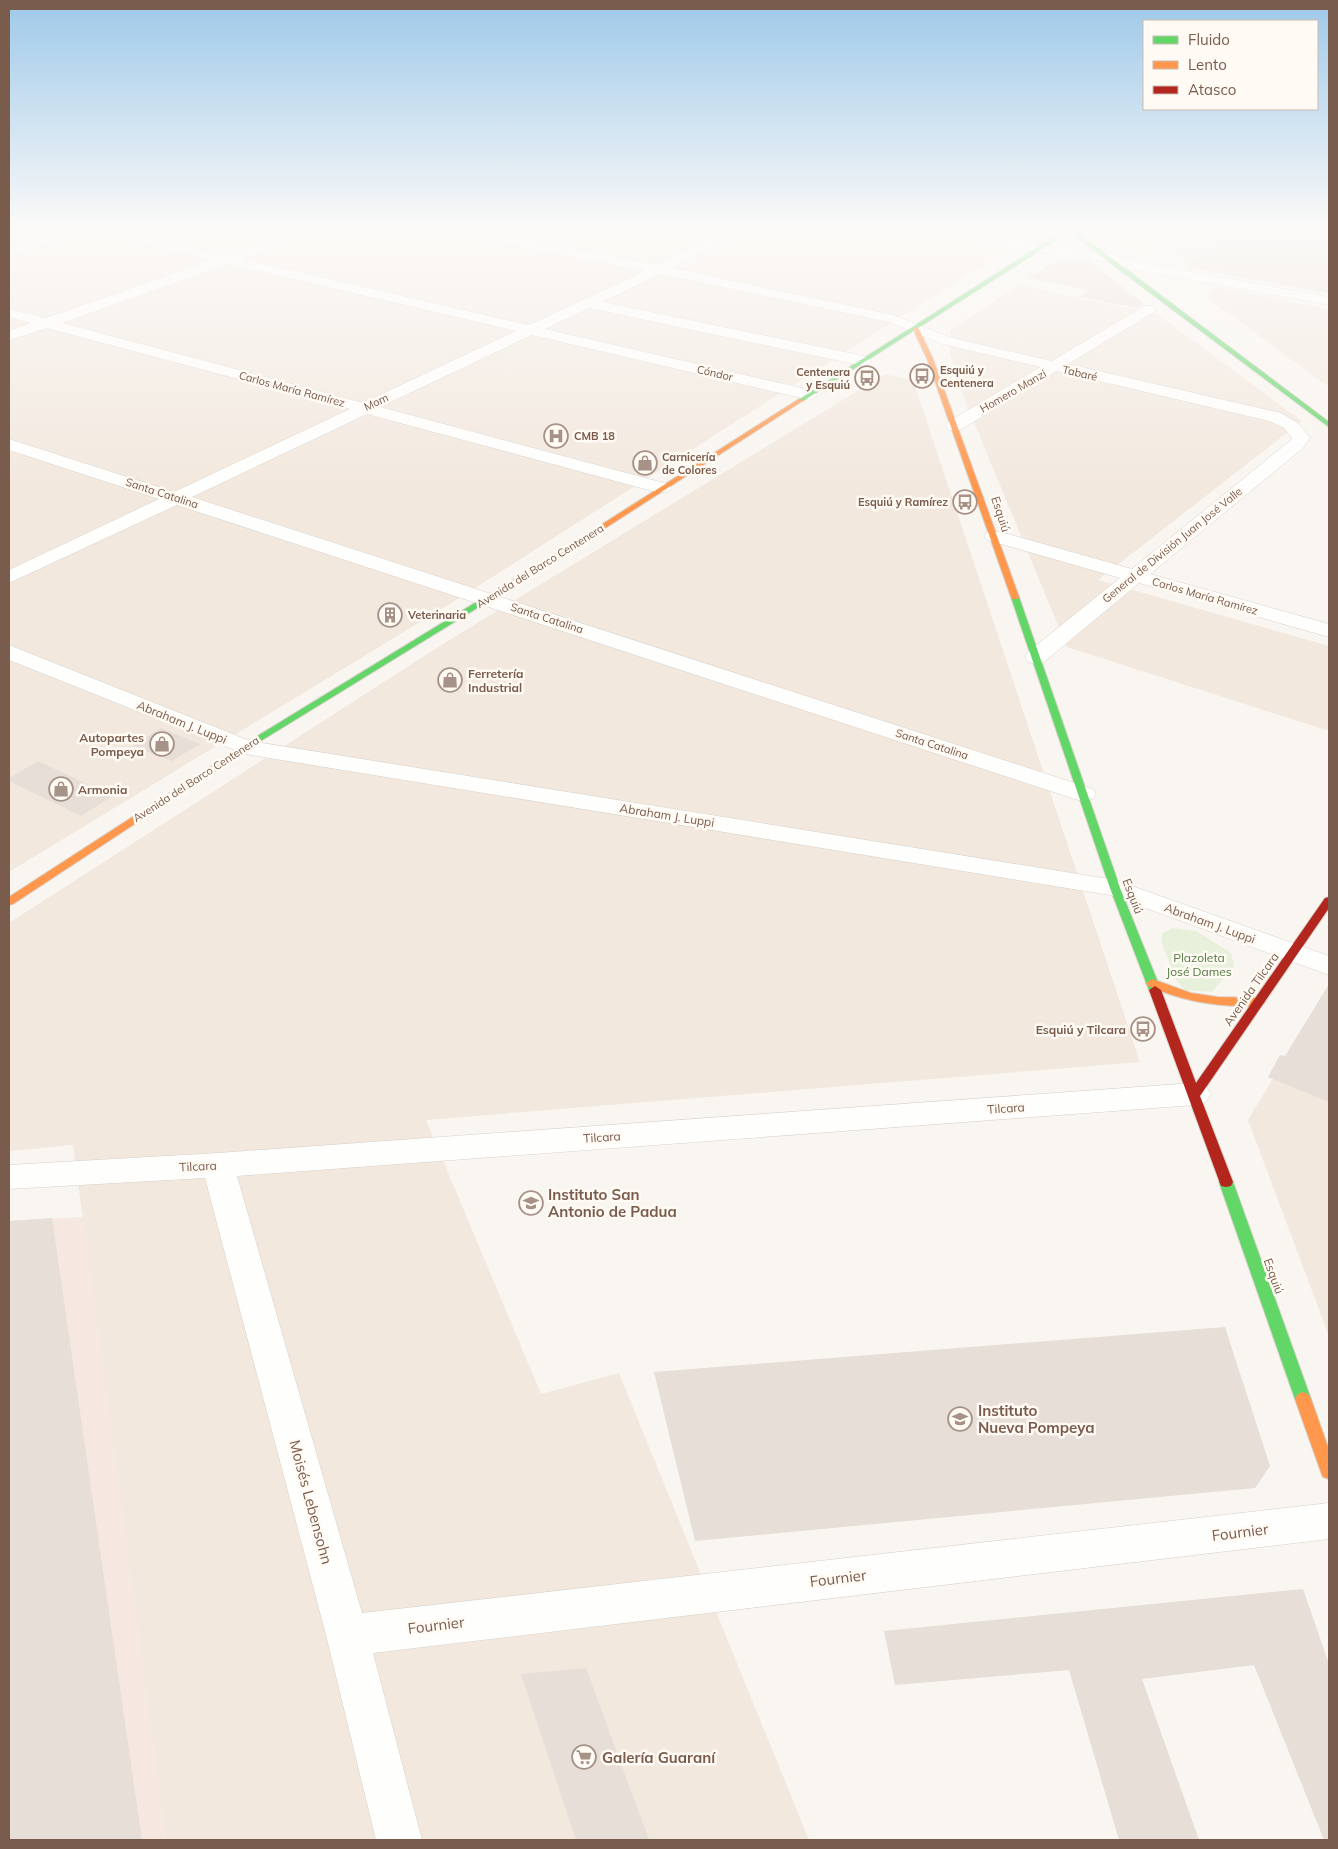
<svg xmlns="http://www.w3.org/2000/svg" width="1338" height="1849" font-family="Mulish,sans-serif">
  <rect width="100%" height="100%" fill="#f9f5f0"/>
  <g fill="#f2e8de">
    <polygon points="9,229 900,229 1013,248 908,312 453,602 9,872"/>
    <polygon points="1019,285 1157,314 1302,421 1098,580 1329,646 1329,731 1067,647 964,398 950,354 950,330"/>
    <polygon points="1217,287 1329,309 1329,387 1206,297"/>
    <polygon points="885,374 913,380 1140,1062 426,1120 541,1394 619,1373 809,1840 165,1840 73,1145 9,1151 9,923 443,644"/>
    <polygon points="1329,992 1329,1336 1248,1120 1289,1052"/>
  </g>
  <polygon fill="#f6e8e1" points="83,1217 165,1840 9,1840 9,1221"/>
  <polygon fill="#ede5e0" points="1141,229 1329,229 1329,294 1195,269"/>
  <g fill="#e7f0db">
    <polygon points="1131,229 1169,256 1137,258 1103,230"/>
    <polygon points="1173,928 1196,931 1231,953 1234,966 1212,992 1185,990 1176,980 1161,941 1163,933"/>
  </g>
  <g fill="#e6ded7">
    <polygon points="1238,229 1264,229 1329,240 1329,293 1187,266"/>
    <polygon points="1066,258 1091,262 1144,304 1137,308 1080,297 1090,290 1027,278 1059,259"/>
    <polygon points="161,728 200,744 172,761 133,746"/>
    <polygon points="38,761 113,796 81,816 9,781 9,778"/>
    <polygon points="1329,984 1329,1102 1268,1077 1280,1055 1285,1056"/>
    <polygon points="52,1218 142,1840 9,1840 9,1221"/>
    <polygon points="1225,1327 1270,1466 1255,1488 695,1541 654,1372"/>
    <polygon points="1303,1589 1329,1664 1329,1840 1324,1840 1254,1665 1142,1679 1199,1840 1119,1840 1069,1670 895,1685 884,1631"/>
    <polygon points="586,1668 649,1840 576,1840 521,1674"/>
  </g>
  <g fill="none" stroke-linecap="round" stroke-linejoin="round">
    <g stroke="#d7d1cb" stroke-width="1">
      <g id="street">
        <polygon points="67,229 87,229 86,232 9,256 9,248"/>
        <path d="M88,229H112L226,256L302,229H321L242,259L529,325L645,271L451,233L445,229H472L657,265L733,229H750L672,268L893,315L952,338L1052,361L1144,306H1154L1156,309L1154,312L1068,364L1281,413L1299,424L1310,438L1303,448L1150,574L1329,624V637L1139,583L1044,662L1036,664L1028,662L1025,657L1028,652L1120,578L987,540L984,536L987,532H1001L1132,569L1291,440L1292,438L1284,428L1269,421L1057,371L960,430H948L946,426L948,422L1041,367L942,344L889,322L660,274L602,302L864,356L872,361L864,366L589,308L545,329L810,390L818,395L810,400L532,335L380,407L668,484L671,488L668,492H656L367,414L192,497L1093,789L1096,794L1093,799L1084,801L1075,799L177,505L9,583V570L159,499L9,450V439L174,492L350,409L47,328L9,340V331L31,323L9,317V309L46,318L212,260L89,232ZM228,264L516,331L363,403L62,323Z"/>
        <polygon points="929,229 958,229 1061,248 1107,253 1138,262 1329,297 1329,305 1136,270 1106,261 1061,256 935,233"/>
        <polygon points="9,645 250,741 1115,880 1329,956 1329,975 1110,895 245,754 9,660"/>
        <polygon points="1195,1083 1206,1086 1211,1094 1206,1102 1195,1105 237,1176 362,1613 1329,1503 1329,1539 373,1653 422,1840 376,1840 326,1635 205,1178 9,1189 9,1165 218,1153"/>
      </g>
    </g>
    <g stroke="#d9d2cb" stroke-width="2">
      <g id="fast">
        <polygon points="1066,229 1073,229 1329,422 1329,427 1069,232 803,401 798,400"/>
        <polygon points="514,579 520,579 521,581 259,742 253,742 251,740"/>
        <polygon points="1015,594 1019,597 1120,888 1161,990 1159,993 1151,993 1149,990 1110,888 1011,597"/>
        <polygon points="1226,1177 1231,1178 1233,1182 1311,1399 1308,1404 1303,1406 1298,1404 1295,1399 1219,1182 1221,1178"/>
      </g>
    </g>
    <g stroke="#d9d2cb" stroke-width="2">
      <g id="slow">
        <polygon points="916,327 919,329 933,359 1019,597 1018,599 1012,599 1011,597 927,359 913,329"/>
        <polygon points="799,399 804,400 520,583 514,583 513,581"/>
        <polygon points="256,737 261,740 259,742 13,904 9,905 9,897"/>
        <path d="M1152,979L1191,993L1218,997L1259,998L1265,1002C1260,1008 1250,1006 1243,1006C1210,1006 1178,999 1148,986L1146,983Z"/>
        <polygon points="1303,1392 1308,1394 1311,1399 1329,1450 1329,1479 1323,1477 1321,1472 1295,1399 1298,1394"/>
      </g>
    </g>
    <g stroke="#d9d2cb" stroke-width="2">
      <polygon id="jam" points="1329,897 1329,908 1200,1096 1233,1182 1231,1186 1226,1187 1221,1186 1149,990 1155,986 1161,990 1196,1083 1325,898"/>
    </g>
    <g stroke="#dcd5d0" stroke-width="2" stroke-dasharray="0.5 2" stroke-linecap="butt">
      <polyline points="1128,229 1155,249"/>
      <polyline points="1109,233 1117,229"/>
      <polyline points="1119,240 1140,238"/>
    </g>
    <use href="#street" fill="#fefefd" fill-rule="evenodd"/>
    <use href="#fast" fill="#63d668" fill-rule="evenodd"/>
    <use href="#slow" fill="#ff974d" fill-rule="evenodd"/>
    <use href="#jam" fill="#b3261e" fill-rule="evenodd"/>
  </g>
  <linearGradient id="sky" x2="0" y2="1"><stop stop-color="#9ec9e9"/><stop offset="0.47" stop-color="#fcfaf8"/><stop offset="1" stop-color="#fcfaf8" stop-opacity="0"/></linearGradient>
  <rect width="1338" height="488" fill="url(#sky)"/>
  <defs>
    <g id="bus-ring" transform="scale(1.25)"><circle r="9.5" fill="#fffaf3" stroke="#a69286" stroke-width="1.5"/><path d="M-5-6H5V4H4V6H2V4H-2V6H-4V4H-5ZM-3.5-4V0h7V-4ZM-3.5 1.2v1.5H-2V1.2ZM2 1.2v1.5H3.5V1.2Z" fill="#a69286"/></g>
    <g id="hospital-ring" transform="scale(1.25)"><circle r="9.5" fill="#fffaf3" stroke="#a69286" stroke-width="1.5"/><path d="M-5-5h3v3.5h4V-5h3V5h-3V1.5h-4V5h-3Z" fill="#a69286"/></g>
    <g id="shop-ring" transform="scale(1.25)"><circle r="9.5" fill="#fffaf3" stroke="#a69286" stroke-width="1.5"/><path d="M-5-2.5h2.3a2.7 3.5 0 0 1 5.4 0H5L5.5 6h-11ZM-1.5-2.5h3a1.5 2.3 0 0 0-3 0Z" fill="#a69286"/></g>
    <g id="building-ring" transform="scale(1.25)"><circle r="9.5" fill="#fffaf3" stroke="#a69286" stroke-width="1.5"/><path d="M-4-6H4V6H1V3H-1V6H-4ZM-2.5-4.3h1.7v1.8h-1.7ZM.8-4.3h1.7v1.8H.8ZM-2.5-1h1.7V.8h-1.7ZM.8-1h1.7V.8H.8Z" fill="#a69286"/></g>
    <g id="school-ring" transform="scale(1.25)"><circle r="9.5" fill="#fffaf3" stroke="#a69286" stroke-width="1.5"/><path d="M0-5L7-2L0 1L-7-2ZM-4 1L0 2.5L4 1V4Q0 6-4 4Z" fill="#a69286"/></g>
    <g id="supermarket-ring" transform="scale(1.25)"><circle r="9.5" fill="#fffaf3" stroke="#a69286" stroke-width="1.5"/><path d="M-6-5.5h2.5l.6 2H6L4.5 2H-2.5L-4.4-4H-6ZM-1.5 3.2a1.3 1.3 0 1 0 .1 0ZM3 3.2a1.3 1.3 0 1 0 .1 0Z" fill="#a69286"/></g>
  </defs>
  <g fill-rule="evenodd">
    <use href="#bus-ring" x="922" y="376"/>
    <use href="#bus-ring" x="867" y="378"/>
    <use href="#hospital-ring" x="556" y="436"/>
    <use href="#shop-ring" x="645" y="463"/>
    <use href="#bus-ring" x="965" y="502"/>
    <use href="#building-ring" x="390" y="615"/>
    <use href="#shop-ring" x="450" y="680"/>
    <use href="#shop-ring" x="162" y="744"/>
    <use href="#shop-ring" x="61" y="789"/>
    <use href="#bus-ring" x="1143" y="1029"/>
    <use href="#school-ring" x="531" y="1203"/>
    <use href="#school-ring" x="960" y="1419"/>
    <use href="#supermarket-ring" x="584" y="1757"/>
  </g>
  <g text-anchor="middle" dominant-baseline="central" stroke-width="5" stroke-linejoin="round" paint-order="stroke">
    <g font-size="11" font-weight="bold" fill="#7a5c4d" stroke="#fffaf3" text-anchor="start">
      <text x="940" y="370">Esquiú y<tspan x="940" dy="13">Centenera</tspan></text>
      <text x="850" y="372" text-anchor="end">Centenera<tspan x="850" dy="13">y Esquiú</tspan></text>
      <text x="574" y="436">CMB 18</text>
      <text x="662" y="457">Carnicería<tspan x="662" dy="13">de Colores</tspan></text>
      <text x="948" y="502" text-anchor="end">Esquiú y Ramírez</text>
      <text x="408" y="615">Veterinaria</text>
    </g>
    <g font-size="11" fill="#7a5c4d" stroke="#fffaf3">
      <text transform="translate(715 373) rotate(13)">Cóndor</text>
      <text transform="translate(1080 373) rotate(13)">Tabaré</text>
      <text transform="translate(292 389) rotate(15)">Carlos María Ramírez</text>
      <text transform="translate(1013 391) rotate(-30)">Homero Manzi</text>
      <text transform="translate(376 402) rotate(-25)">Mom</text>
      <text transform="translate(162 493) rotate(18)">Santa Catalina</text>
      <text transform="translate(1172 545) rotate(-39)">General de División Juan José Valle</text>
      <text transform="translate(540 566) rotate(-32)">Avenida del Barco Centenera</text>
      <text transform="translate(1205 596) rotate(16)">Carlos María Ramírez</text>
      <text transform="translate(547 618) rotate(18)">Santa Catalina</text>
      <text transform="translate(932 744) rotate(18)">Santa Catalina</text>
      <text transform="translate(196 779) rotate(-33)">Avenida del Barco Centenera</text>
    </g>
    <g font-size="12" fill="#7a5c4d" stroke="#fffaf3">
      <text transform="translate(1001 514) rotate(72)">Esquiú</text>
      <text transform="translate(182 722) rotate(22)">Abraham J. Luppi</text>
      <text transform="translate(667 815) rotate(9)">Abraham J. Luppi</text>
      <text transform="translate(1133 896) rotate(69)">Esquiú</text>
      <text transform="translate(1210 923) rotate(20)">Abraham J. Luppi</text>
      <text transform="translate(1251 989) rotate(-55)">Avenida Tilcara</text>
      <text transform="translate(1006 1108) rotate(-4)">Tilcara</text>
      <text transform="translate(602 1137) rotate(-4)">Tilcara</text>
      <text transform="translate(198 1166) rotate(-3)">Tilcara</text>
      <text transform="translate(1274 1276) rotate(70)">Esquiú</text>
    </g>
    <g font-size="12" font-weight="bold" fill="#7a5c4d" stroke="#fffaf3" text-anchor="start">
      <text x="468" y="673">Ferretería<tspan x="468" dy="14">Industrial</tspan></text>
      <text x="144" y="737" text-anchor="end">Autopartes<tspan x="144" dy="14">Pompeya</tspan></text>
      <text x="78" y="789">Armonia</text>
      <text x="1126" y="1029" text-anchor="end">Esquiú y Tilcara</text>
    </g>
    <g font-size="12" fill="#537a41" stroke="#fffaf3">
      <text x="1199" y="957">Plazoleta<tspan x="1199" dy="14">José Dames</tspan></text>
    </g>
    <g font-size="15" font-weight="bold" fill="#7a5c4d" stroke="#fffaf3" text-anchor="start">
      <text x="548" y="1194">Instituto San<tspan x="548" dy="17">Antonio de Padua</tspan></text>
      <text x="978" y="1410">Instituto<tspan x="978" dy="17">Nueva Pompeya</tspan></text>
      <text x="602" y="1757">Galería Guaraní</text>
    </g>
    <g font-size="15" fill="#7a5c4d" stroke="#fffaf3">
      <text transform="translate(311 1502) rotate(75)">Moisés Lebensohn</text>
      <text transform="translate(1240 1532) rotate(-7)">Fournier</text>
      <text transform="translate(838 1578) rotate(-7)">Fournier</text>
      <text transform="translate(436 1625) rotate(-7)">Fournier</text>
    </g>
  </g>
  <rect width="1338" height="1849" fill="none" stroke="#7a5c4d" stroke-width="20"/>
  <rect x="1143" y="20" width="175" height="90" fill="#fffaf3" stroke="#cabbb1"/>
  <rect x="1153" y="36" width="25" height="8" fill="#63d668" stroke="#cabbb1"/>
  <text x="1188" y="45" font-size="15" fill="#7a5c4d">Fluido</text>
  <rect x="1153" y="61" width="25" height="8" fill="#ff974d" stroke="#cabbb1"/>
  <text x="1188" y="70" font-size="15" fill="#7a5c4d">Lento</text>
  <rect x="1153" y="86" width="25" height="8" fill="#b3261e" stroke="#cabbb1"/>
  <text x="1188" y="95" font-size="15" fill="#7a5c4d">Atasco</text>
</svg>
